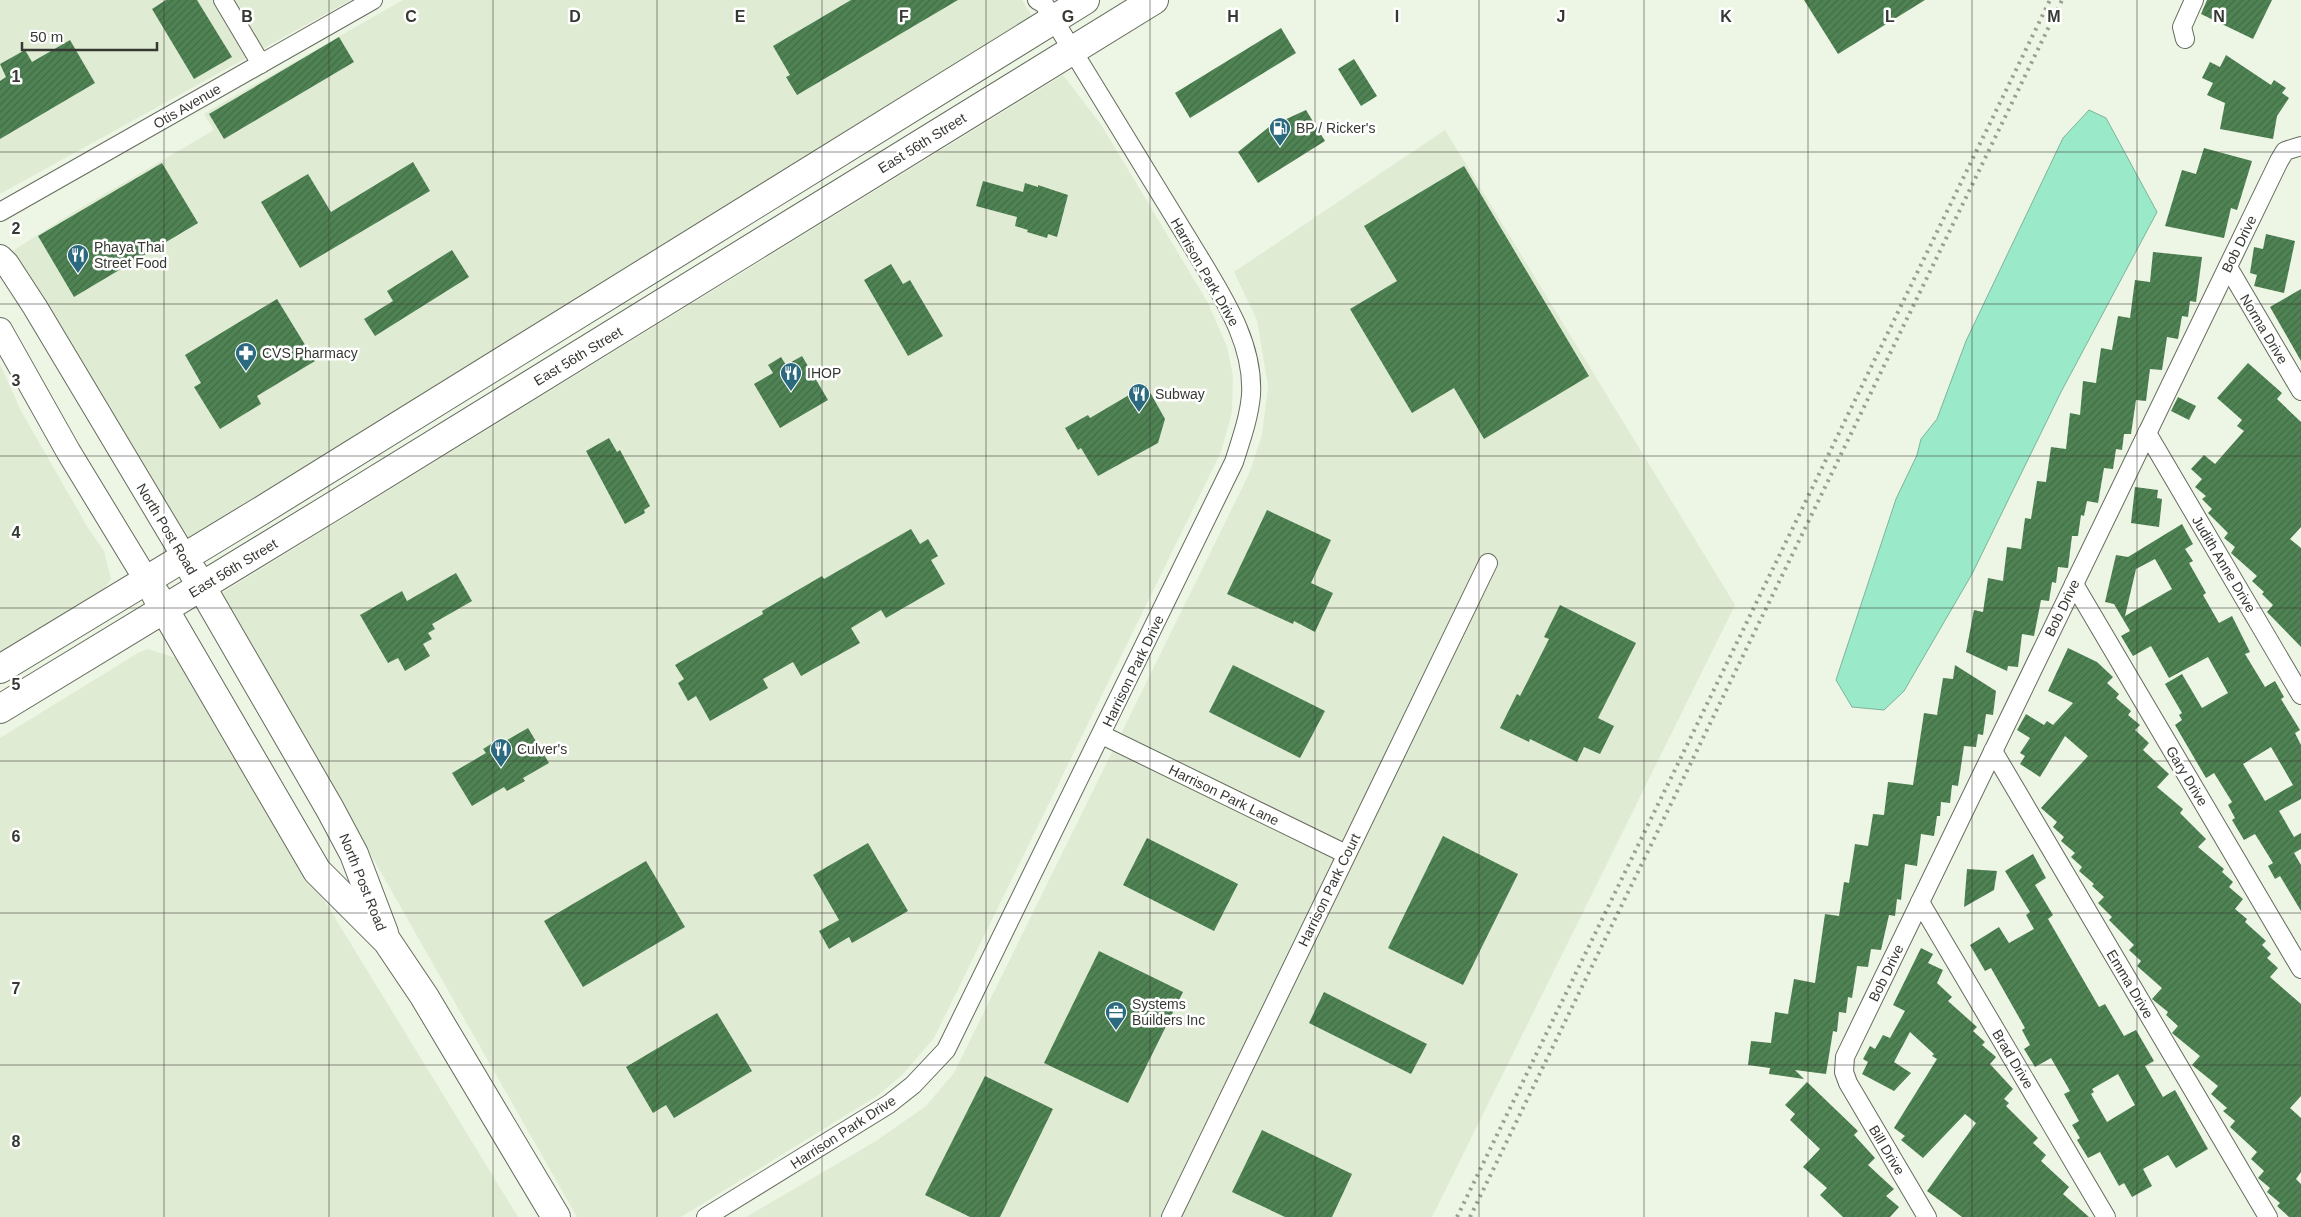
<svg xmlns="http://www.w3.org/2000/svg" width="2301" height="1217" font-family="Arial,sans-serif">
  <defs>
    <pattern id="building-hatch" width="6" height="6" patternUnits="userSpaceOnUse" patternTransform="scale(1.25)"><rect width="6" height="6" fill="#4f8354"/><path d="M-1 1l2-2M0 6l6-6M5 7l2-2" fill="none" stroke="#426c46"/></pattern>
  </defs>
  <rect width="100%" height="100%" fill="#edf5e4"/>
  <g fill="#e0ebd3">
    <polygon points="0,0 351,0 0,194"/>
    <polygon points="403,0 1022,0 1034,20 184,540 11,252 72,213 214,130 204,114 210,110"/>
    <polygon points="1063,75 1102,126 1208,303 1227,347 1233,376 1232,412 1221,452 934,1038 903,1074 877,1096 681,1217 577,1217 222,593"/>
    <polygon points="1445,130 1735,605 1432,1217 746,1217 876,1141 926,1106 954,1073 1249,474 1262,435 1268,386 1257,320 1234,272"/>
    <polygon points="0,364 21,411 88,528 104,551 111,579 100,594 0,657"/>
    <polygon points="148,649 176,658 518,1217 0,1217 0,738 138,653"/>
  </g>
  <polygon fill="#9ae9c8" stroke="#7cb49b" points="2089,110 2106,118 2157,212 2061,392 1972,574 1904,691 1884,710 1852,707 1836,680 1896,499 1917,455 1921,439 1937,419 1966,341 2063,138"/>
  <g fill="url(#building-hatch)" fill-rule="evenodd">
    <polygon points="166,0 197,0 232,57 194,79 152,9"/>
    <polygon points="851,0 958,0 797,95 786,77 790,75 773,46"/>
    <polygon points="1804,0 1925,0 1838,54"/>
    <polygon points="2207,0 2272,0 2253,39 2201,14"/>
    <polygon points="1281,28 1296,53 1190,118 1175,93"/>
    <polygon points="339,37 354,62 224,139 209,114"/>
    <polygon points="70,40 95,83 0,139 0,81 6,77 0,64 25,50 32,62"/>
    <polygon points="2226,55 2271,85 2274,80 2286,88 2282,93 2289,98 2277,116 2273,139 2220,129 2225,103 2207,95 2213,83 2202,78 2210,62 2220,67"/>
    <polygon points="1354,59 1377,96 1361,106 1338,69"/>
    <polygon points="1306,110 1325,141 1258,183 1238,152 1269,127"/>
    <polygon points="2204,148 2252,161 2237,210 2231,208 2224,238 2165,226 2182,170 2196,174"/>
    <polygon points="413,162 430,191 300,268 261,202 308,174 331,212"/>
    <polygon points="162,163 198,223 74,297 38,236"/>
    <polygon points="1464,166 1589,376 1484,439 1454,388 1412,413 1350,309 1397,281 1364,226"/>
    <polygon points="983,181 1023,192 1025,183 1038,187 1038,185 1068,195 1057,237 1048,234 1047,238 1027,232 1028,230 1015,226 1017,217 976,206"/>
    <polygon points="2266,234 2295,241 2284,293 2254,286 2257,275 2250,273 2254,247 2263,249"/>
    <polygon points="452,250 469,277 375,336 364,319 393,301 387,291"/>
    <polygon points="2153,252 2202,257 2196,302 2190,301 2188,317 2182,316 2178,339 2167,337 2162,370 2150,369 2146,401 2136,400 2131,434 2124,434 2122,450 2116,449 2113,469 2104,468 2098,503 2087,501 2084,516 2081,515 2078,536 2072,536 2068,568 2058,567 2056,583 2052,582 2049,601 2041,600 2034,636 2022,634 2018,667 2008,666 2007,671 1966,652 1974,610 1983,612 1988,578 2003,581 2007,547 2021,549 2025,518 2031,519 2037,481 2046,482 2051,447 2066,449 2070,413 2080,415 2083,381 2096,383 2101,348 2112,350 2118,316 2130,318 2135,280 2150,282"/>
    <polygon points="891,264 903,284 910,280 943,336 908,356 864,280"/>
    <polygon points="2301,289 2301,361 2270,307"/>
    <polygon points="277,299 315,361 257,396 261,404 220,429 194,387 201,383 185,355"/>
    <polygon points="802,356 828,400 780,428 754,384 773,373 768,365 781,357 786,365"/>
    <polygon points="2248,363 2282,393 2277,399 2301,422 2301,527 2290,539 2301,548 2301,647 2267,612 2273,605 2262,594 2264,592 2252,581 2257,576 2231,553 2235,547 2224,538 2228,533 2208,513 2212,509 2202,499 2206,496 2195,487 2202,479 2191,469 2204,455 2215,464 2244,431 2237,426 2242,420 2217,398"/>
    <polygon points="1146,385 1165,419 1158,443 1098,476 1081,448 1078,450 1065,428 1088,415 1090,418"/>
    <polygon points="2178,397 2196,406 2189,420 2171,411"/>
    <polygon points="609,438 617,452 620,450 650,506 644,510 645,513 625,524 586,451"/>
    <polygon points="2135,487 2158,490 2157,498 2162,499 2159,527 2131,523"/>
    <polygon points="1267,510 1331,540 1311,583 1333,593 1315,632 1294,621 1293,624 1227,594"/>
    <path d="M2182,524L2193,544L2185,549L2193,561L2189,563L2206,593L2203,595L2219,623L2232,616L2250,652L2245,654L2265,687L2275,681L2284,697L2281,699L2300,730L2295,733L2301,745V799L2279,811L2294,837L2301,833V849L2294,853L2301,865V911L2280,876L2275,879L2268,866L2273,863L2255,834L2244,840L2232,820L2235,818L2228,805L2232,802L2214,773L2206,778L2175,725L2182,720L2179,715L2182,713L2165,684L2182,674L2202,708L2228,693L2208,657L2169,678L2151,646L2133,656L2121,636L2130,631L2114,604L2105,602L2116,555L2128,557ZM2155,559L2172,589L2125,616L2136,569ZM2271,747L2293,785L2265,801L2243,764Z"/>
    <polygon points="911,529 920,544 928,539 938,556 931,560 945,584 886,618 881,610 851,628 860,643 801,676 793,662 763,679 768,688 710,721 696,696 688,701 678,683 684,679 675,665 763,614 762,611 822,576 824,579"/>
    <polygon points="456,573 472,601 432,624 435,629 428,633 432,639 423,644 430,656 405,671 398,658 388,663 360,615 402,591 407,601"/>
    <polygon points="1560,605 1636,643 1598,718 1614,726 1600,754 1584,747 1577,762 1530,739 1529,742 1500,728 1517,694 1520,696 1549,639 1544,637"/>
    <polygon points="2068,648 2097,662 2113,677 2107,683 2119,694 2116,698 2131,711 2128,715 2140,725 2135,730 2149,743 2143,750 2169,774 2157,787 2183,809 2180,813 2206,839 2198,847 2224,869 2222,872 2233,882 2229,887 2243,899 2235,909 2247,919 2245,922 2266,941 2262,945 2271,954 2267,958 2278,968 2270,977 2301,1004 2301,1096 2290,1108 2301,1118 2301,1172 2296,1179 2301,1184 2301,1217 2289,1217 2277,1206 2280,1203 2267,1192 2270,1188 2258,1178 2264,1171 2251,1159 2257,1152 2230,1127 2235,1121 2223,1111 2227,1108 2211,1094 2218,1086 2192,1065 2200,1056 2172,1033 2178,1026 2166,1015 2168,1012 2152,999 2162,988 2137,966 2141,961 2129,950 2134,945 2109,920 2112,917 2098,903 2104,897 2092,886 2094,884 2079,871 2082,867 2071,857 2075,853 2061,841 2064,837 2053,827 2057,822 2041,808 2088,756 2065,736 2040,777 2020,764 2025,756 2020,753 2030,738 2017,730 2026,714 2044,725 2047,721 2053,725 2073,703 2048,691"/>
    <polygon points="1233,665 1325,711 1300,758 1209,712"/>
    <polygon points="1955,665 1996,691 1993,715 1986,714 1983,735 1978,734 1976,747 1964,746 1958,786 1952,785 1950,803 1941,802 1940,816 1937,816 1934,836 1921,834 1917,866 1905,864 1901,900 1897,899 1895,916 1889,915 1881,950 1871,949 1868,967 1857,966 1852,998 1848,997 1846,1013 1839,1012 1837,1032 1833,1031 1826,1074 1795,1070 1804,1079 1769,1074 1770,1068 1748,1065 1751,1041 1771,1043 1775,1012 1788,1014 1794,979 1815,983 1825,914 1839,916 1844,882 1849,883 1855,844 1868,846 1873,814 1884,815 1888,782 1913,785 1924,713 1937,715 1943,678 1953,679"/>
    <polygon points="528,728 549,763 523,778 525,781 507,791 504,787 472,806 452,773 486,753 483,749 499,739 502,743"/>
    <polygon points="1443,836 1518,874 1463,985 1388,948"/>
    <polygon points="1147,838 1238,884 1214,931 1123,885"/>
    <polygon points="868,843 908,911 852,943 849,937 829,949 819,931 839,920 813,875"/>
    <path d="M2033,854L2046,878L2035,885L2053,915L2048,919L2099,1007L2105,1004L2124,1036L2136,1030L2154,1061L2145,1066L2163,1097L2175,1090L2208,1149L2176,1168L2168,1155L2143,1169L2152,1186L2132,1197L2124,1183L2119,1186L2100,1152L2088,1158L2077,1140L2080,1138L2072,1125L2079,1121L2064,1094L2070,1091L2051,1058L2035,1067L2024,1049L2030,1045L2022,1030L2025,1028L1991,968L1985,971L1970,945L1999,927L2009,943L2034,929L2026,915L2030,912L2005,871ZM2118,1074L2135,1105L2107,1122L2091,1094L2094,1092L2092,1089Z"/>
    <polygon points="646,861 685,927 583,987 544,921"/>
    <polygon points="1967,869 1997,871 1994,890 1964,907"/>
    <polygon points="1921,948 1933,954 1928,963 1943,970 1937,983 1952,997 1948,1001 1977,1027 1973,1031 1985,1042 1982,1045 1996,1057 1990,1064 2013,1089 2004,1099 2009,1103 2006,1106 2038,1138 2033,1143 2046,1155 2041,1161 2069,1187 2063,1194 2089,1217 1962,1217 1927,1191 1976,1123 1965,1114 1923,1158 1901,1140 1905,1136 1894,1128 1937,1059 1932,1056 1934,1054 1910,1032 1894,1062 1911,1073 1894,1091 1862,1074 1868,1062 1863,1059 1870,1046 1875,1049 1883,1035 1890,1038 1905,1011 1893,1005"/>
    <polygon points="1099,951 1183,992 1128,1103 1044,1063"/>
    <polygon points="1324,992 1427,1044 1411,1074 1309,1023"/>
    <polygon points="717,1013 752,1071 674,1118 666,1105 653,1113 626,1067"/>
    <polygon points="985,1076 1053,1109 1000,1217 970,1217 925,1195"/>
    <polygon points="1807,1082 1858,1131 1854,1135 1875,1158 1868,1165 1894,1189 1886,1196 1899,1207 1890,1217 1843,1217 1820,1195 1827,1188 1803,1167 1820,1149 1790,1120 1795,1114 1785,1105"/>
    <polygon points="1262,1130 1352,1174 1332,1217 1285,1217 1232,1192"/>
  </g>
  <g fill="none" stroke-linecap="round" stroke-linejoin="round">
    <g stroke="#656c5d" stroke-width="20">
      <g id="street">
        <polyline points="223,0 261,64"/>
        <polyline points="2185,39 2182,27 2194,0"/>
        <polyline points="0,212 373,0"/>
        <polyline points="2228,267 2301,391"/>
        <polyline points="2147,433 2301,695"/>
        <polyline points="2074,584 2301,969"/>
        <polyline points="1102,735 1346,854"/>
        <polyline points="1993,751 2268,1217"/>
        <polyline points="1920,902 2106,1217"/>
        <path d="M706,1217L889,1104L913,1085L946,1050L1234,462C1241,440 1249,418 1251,395C1254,344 1224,299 1199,257L1044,4L1037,0"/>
        <polyline points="1171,1217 1488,563"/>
        <polyline points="1927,1217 1848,1083 1844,1072 1845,1057 2279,161 2285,151 2301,146"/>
      </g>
    </g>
    <g stroke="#656c5d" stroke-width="26">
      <g id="secondary">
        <polyline points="0,257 7,264 35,307 185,558"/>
        <polyline points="0,330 68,451 147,581"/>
      </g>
    </g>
    <g stroke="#656c5d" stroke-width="30">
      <g id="primary">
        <polyline points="193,572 330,809 354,854 384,933"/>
        <polyline points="156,595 317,871 387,941 424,996 556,1217"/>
        <polyline points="0,669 259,512 1085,0"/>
        <polyline points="0,709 335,505 1154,0"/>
      </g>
    </g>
    <use href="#street" stroke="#fff" stroke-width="18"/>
    <use href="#secondary" stroke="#fff" stroke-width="24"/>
    <use href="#primary" stroke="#fff" stroke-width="28"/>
    <g stroke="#999f93" stroke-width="4" stroke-dasharray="2.5 5" stroke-linecap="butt">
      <polyline points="1457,1217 2050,0"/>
      <polyline points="1470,1217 2062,0"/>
    </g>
  </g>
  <path fill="none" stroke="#363932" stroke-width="1" stroke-opacity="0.55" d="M164,0V1217M329,0V1217M493,0V1217M657,0V1217M822,0V1217M986,0V1217M1150,0V1217M1315,0V1217M1479,0V1217M1644,0V1217M1808,0V1217M1972,0V1217M2137,0V1217M0,152H2301M0,304H2301M0,456H2301M0,608H2301M0,761H2301M0,913H2301M0,1065H2301"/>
  <defs>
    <g id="fuel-pin" transform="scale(1.125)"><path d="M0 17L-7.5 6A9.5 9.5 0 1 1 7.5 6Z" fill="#2b697f" stroke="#fff"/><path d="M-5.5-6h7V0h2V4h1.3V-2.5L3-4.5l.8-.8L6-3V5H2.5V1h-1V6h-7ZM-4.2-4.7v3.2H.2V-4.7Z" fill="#fff"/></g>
    <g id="restaurant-pin" transform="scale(1.125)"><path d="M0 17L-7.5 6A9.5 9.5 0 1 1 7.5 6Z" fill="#2b697f" stroke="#fff"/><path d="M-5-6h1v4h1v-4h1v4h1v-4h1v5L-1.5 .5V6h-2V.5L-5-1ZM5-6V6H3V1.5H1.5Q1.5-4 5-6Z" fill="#fff"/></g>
    <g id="pharmacy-pin" transform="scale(1.125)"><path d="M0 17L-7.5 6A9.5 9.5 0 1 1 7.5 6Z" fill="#2b697f" stroke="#fff"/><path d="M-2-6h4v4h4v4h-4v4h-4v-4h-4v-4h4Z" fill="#fff"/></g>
    <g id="office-pin" transform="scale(1.125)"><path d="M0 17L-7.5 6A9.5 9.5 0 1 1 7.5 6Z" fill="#2b697f" stroke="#fff"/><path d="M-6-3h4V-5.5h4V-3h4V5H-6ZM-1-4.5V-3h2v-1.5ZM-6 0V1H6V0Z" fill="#fff"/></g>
  </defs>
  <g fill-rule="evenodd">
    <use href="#fuel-pin" x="1280" y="128"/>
    <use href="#restaurant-pin" x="78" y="255"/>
    <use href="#pharmacy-pin" x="246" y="353"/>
    <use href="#restaurant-pin" x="791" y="373"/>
    <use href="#restaurant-pin" x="1139" y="394"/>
    <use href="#restaurant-pin" x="501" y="749"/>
    <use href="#office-pin" x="1116" y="1012"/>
  </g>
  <g text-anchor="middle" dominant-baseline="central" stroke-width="5" stroke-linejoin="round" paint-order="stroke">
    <g font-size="14" fill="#363932" stroke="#fff">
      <text transform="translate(187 106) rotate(-30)">Otis Avenue</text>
      <text transform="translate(922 143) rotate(-32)">East 56th Street</text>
      <text transform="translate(2239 244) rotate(-64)">Bob Drive</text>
      <text transform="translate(1205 272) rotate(60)">Harrison Park Drive</text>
      <text transform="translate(2264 329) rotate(59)">Norma Drive</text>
      <text transform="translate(578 356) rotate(-31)">East 56th Street</text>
      <text transform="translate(167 529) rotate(59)">North Post Road</text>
      <text transform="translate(2224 564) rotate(59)">Judith Anne Drive</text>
      <text transform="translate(233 568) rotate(-31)">East 56th Street</text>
      <text transform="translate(2062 608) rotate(-64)">Bob Drive</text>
      <text transform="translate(1133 671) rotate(-64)">Harrison Park Drive</text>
      <text transform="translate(2187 776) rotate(59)">Gary Drive</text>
      <text transform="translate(1224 795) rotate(26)">Harrison Park Lane</text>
      <text transform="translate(363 882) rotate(68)">North Post Road</text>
      <text transform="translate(1329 890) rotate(-64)">Harrison Park Court</text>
      <text transform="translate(1886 973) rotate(-64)">Bob Drive</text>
      <text transform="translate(2130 984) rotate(59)">Emma Drive</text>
      <text transform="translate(2013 1059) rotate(59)">Brad Drive</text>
      <text transform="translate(843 1132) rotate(-33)">Harrison Park Drive</text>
      <text transform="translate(1887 1150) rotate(59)">Bill Drive</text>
    </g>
    <g font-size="14" fill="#363932" stroke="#fff" text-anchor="start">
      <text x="1296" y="128">BP / Ricker's</text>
      <text x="94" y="247">Phaya Thai<tspan x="94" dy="16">Street Food</tspan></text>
      <text x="262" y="353">CVS Pharmacy</text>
      <text x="807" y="373">IHOP</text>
      <text x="1155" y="394">Subway</text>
      <text x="517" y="749">Culver's</text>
      <text x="1132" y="1004">Systems<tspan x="1132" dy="16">Builders Inc</tspan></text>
    </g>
  </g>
  <g font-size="16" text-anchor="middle" font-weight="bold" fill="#363932" stroke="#fff" stroke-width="5" stroke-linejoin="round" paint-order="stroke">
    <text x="247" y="22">B</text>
    <text x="411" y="22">C</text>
    <text x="575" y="22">D</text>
    <text x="740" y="22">E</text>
    <text x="904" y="22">F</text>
    <text x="1068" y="22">G</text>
    <text x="1233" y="22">H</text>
    <text x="1397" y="22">I</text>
    <text x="1561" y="22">J</text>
    <text x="1726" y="22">K</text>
    <text x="1890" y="22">L</text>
    <text x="2054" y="22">M</text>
    <text x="2219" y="22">N</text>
    <text x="16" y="82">1</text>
    <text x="16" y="234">2</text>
    <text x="16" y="386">3</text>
    <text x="16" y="538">4</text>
    <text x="16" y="690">5</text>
    <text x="16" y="842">6</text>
    <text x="16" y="994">7</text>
    <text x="16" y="1147">8</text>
  </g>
  <path d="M22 42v8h135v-8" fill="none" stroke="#363932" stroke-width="2.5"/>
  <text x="30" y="42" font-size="15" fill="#363932" stroke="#ffffff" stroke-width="4" paint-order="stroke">50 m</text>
</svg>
